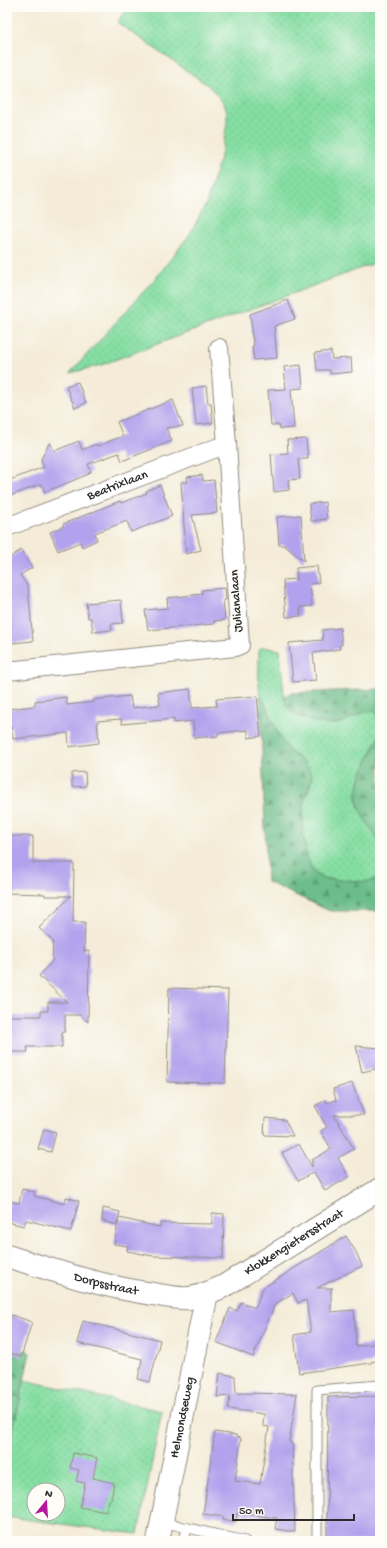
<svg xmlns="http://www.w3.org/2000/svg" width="387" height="1548" font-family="'Gochi Hand',sans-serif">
  <defs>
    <pattern id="grass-dots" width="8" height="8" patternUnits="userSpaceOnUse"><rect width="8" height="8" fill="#85dea3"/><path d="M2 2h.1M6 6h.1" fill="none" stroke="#73bf8c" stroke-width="1.8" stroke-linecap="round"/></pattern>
    <pattern id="forest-firs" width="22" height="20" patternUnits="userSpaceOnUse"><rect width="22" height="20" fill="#6cbd89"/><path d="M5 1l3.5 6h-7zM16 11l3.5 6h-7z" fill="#599a70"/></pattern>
  </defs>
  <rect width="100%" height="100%" fill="#fdfcf7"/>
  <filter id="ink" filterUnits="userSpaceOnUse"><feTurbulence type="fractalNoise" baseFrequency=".025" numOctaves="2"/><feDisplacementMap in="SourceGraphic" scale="8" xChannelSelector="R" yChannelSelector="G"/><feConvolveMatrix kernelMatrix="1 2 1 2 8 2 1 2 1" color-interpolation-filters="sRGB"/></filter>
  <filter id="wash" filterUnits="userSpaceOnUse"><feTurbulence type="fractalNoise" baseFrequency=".012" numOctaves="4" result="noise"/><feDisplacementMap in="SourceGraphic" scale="16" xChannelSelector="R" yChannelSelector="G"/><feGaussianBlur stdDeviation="0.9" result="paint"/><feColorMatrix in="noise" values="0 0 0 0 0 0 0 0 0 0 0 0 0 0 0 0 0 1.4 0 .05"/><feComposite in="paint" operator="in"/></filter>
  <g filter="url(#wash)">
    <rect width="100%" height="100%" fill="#f4ecd8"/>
    <g fill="url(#grass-dots)" stroke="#588467" fill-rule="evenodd">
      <polygon points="126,7 380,7 380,261 101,365 70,373 156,278 190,234 207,202 222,151 227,123 227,112 224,103 209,86 118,23"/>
      <path d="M263,647L280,650L284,696L286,705L363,712L370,710L376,712L380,719V734L359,781L358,805L380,843V877C372,884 355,881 345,880C337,880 325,880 318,875C302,865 301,816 305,799C306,794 311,788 311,782C311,776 306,767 304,762C280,750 276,725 265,703C264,701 261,698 260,696C258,688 259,658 259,649Z"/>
      <path d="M24,1380L162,1411L138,1534L7,1517V1458ZM34,1490H58V1514H34Z"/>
    </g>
    <g fill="url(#forest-firs)" stroke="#4c745a">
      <path d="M380,689V719L376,712C363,709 352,719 340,723C325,727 295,720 286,705C285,702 285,698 284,696L291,693Z"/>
      <path d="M260,695C271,712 274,731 287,748C296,759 307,761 312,775C311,783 307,790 305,798C300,815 303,864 317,875C324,880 336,879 344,880C355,881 371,884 380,877V911H330L267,882Z"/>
      <path d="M380,734V843C374,833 361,815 358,805C352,784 372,753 380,734Z"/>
      <polygon points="10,1350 28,1351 30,1353 7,1458 7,1356"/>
    </g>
    <g id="blocks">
      <g fill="#b2a2ed">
        <polygon points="288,300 295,319 274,326 277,358 254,360 252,346 254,346 251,330 252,330 250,314"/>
        <polygon points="331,351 332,359 351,358 352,372 330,374 330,370 317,370 315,353"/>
        <polygon points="301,365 303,388 291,389 294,428 280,429 279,425 271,425 268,390 286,389 284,367"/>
        <polygon points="78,382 86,403 75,408 66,386"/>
        <polygon points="206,386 208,403 211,403 213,423 196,425 192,388"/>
        <polygon points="173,400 183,426 166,428 172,441 122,461 119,453 88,464 91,472 88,473 89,474 45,492 41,484 7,497 7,481 44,467 41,459 50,442 54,451 79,441 82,450 96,444 97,446 123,436 117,422"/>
        <polygon points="306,439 308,459 298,459 300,479 288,480 289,490 274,492 271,454 288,453 287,440"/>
        <polygon points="202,475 203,481 214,480 217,513 192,515 201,550 186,554 181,482 188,482 187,477"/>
        <polygon points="160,485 172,516 131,532 127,521 95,533 97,540 82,547 80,542 58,551 50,532 64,526 63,524 120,501 121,503 147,493 146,491"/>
        <polygon points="325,502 327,519 311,521 309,504"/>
        <polygon points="301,515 304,561 284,545 279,545 277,517"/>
        <polygon points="21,550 32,568 20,575 28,587 33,641 12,643 12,641 9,641 7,628 11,627 7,590 7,554 9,558"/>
        <polygon points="317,566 319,583 310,584 312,606 300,607 301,616 286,617 283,580 297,579 296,568"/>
        <polygon points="225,588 226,600 223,600 225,620 214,621 214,624 148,630 145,610 168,608 167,598 202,594 202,590"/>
        <polygon points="121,600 123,623 111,624 112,630 93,632 91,618 88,618 86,603"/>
        <polygon points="340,628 342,645 339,645 340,649 313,653 316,680 293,682 289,643 323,640 322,630"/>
        <polygon points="190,689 192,708 217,706 216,699 257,696 261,736 248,738 248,730 218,733 218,736 194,738 193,721 174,723 174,719 122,724 121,719 97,721 99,743 69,747 68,733 13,739 11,727 7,727 7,709 35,706 35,701 66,697 67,705 94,702 94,700 101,699 130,696 132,708 160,705 158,693"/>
        <polygon points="85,772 86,786 72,787 72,773"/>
        <polygon points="7,836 33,836 33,863 74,863 73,922 85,922 84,951 89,951 88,1022 80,1015 65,1015 65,1032 62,1032 62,1047 27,1047 28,1052 7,1052 7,1023 9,1023 9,1016 41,1016 41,1011 48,1011 48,1002 67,1002 39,976 52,961 53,941 39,928 71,896 45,896 45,894 7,893"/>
        <polygon points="169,988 228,990 225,1083 167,1082"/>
        <polygon points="356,1046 380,1048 380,1068 362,1072"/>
        <polygon points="352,1083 364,1115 334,1115 354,1149 338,1158 349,1177 325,1191 314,1172 298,1181 282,1153 299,1144 312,1167 312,1160 331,1149 321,1131 327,1127 315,1106 326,1100 327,1103 336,1100 333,1089"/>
        <polygon points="265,1118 285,1120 293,1136 264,1135"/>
        <polygon points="44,1129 56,1132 51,1152 38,1149"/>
        <polygon points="22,1189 35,1192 34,1196 65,1204 66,1197 79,1201 71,1231 26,1220 24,1226 7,1222 7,1212 10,1201 19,1203"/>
        <polygon points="103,1208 120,1212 117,1225 102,1221"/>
        <polygon points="212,1213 224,1214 223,1258 153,1256 127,1251 128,1246 114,1244 119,1218 160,1227 160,1223 212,1224"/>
        <polygon points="346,1236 356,1252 362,1266 317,1288 333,1288 331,1289 331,1312 354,1310 356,1346 380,1343 380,1360 371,1362 371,1363 299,1373 294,1335 311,1332 306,1300 298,1303 293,1293 275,1304 253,1357 216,1342 230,1308 237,1311 241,1302 255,1308 263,1288"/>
        <polygon points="12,1315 32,1322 21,1357 7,1352 7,1332"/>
        <polygon points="83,1321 160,1340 150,1382 138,1379 142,1359 77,1343"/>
        <polygon points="220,1373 235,1376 236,1393 297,1394 289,1442 292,1443 295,1532 275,1529 277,1518 237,1513 236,1522 223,1519 224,1517 203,1514 215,1432 236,1435 236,1437 241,1438 235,1481 260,1484 269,1427 263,1426 264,1414 228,1409 230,1396 217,1397"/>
        <polygon points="380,1396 380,1541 327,1541 328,1397"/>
        <polygon points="73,1453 97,1458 93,1478 114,1483 111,1500 109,1500 106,1512 80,1507 85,1483 76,1481 79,1470 70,1468"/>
      </g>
    </g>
  </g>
  <g filter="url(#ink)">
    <use href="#blocks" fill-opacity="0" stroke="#908c82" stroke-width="1"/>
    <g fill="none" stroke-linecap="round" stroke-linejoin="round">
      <g stroke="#908c82" stroke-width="11">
        <g id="service">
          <polyline points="162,1522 245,1541"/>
          <polyline points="184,1541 187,1528"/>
          <polyline points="317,1541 317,1390 380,1385"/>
        </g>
      </g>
      <g stroke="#908c82" stroke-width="20">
        <g id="minor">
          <path id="s1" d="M7,527L227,444"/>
          <polyline points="7,671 235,647 240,645 227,444 219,348"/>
        </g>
      </g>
      <g stroke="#908c82" stroke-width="24">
        <g id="tertiary">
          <path id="s2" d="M7,1256C55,1271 103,1287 153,1294C164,1296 177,1299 189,1298C201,1297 213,1291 224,1286L380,1189"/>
          <path id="s3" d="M158,1541L207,1293"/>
        </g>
      </g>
      <use href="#service" stroke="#fff" stroke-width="9"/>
      <use href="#minor" stroke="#fff" stroke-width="18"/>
      <use href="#tertiary" stroke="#fff" stroke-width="22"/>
    </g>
  </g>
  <g text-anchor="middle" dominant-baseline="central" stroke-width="3.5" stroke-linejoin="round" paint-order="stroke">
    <g font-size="13" fill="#2b2b2b" stroke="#fdfcf7">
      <text stroke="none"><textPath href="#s1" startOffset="118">Beatrixlaan</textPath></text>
      <text transform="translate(237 601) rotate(-94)">Julianalaan</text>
      <text stroke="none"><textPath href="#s2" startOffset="307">Klokkengietersstraat</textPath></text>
      <text stroke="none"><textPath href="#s2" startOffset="103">Dorpsstraat</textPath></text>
      <text stroke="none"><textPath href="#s3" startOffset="126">Helmondseweg</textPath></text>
    </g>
  </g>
  <rect width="387" height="1548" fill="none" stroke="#fdfcf7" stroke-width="24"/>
  <g transform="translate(46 1502) rotate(18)"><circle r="19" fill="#fdfcf7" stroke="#a9a8a5"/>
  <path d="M0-3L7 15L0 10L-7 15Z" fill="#b5179e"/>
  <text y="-6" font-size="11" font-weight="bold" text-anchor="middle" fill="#2b2b2b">N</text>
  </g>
  <path d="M233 1514v6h121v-6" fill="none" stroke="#2b2b2b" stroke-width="2"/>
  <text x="239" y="1514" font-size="12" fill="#2b2b2b" stroke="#fdfcf7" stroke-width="3" paint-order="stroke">50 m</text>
</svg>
